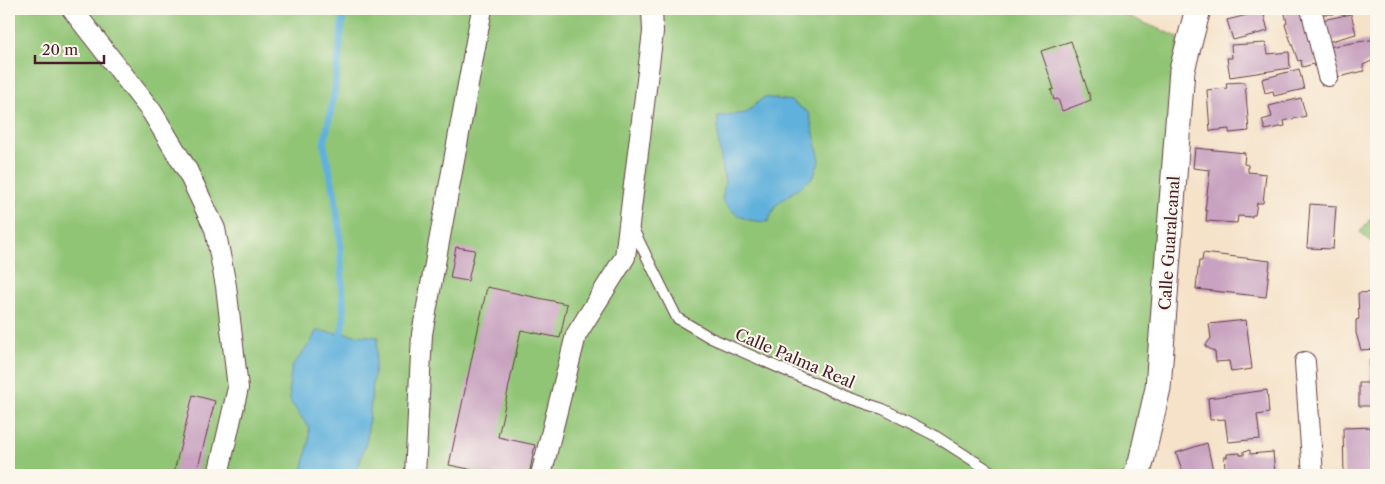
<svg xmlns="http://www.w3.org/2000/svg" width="1385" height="484" font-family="'Libre Caslon Text',serif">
  <rect width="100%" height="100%" fill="#fbf7ec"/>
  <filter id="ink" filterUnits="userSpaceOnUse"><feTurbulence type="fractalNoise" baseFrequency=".02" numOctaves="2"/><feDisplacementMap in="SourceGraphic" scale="10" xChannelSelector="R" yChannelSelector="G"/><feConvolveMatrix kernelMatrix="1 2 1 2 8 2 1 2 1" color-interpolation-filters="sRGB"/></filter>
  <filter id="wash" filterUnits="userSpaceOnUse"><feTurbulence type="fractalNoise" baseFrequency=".0096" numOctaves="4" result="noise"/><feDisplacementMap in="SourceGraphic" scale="20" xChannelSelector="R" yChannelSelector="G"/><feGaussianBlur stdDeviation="1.12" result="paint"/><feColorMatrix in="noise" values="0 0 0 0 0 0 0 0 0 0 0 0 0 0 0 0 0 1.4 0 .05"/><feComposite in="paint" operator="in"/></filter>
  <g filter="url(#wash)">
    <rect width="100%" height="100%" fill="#f5e2c9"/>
    <g fill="#91c576" stroke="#6e7250">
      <polygon points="9,9 1111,9 1178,37 1153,475 9,475"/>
      <polygon points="1376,212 1376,246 1360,232"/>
    </g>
    <g fill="#61b1db" stroke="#566883">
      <path d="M764,97L791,101L809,113L820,160L813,177L776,205L768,222C745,221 737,218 722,200L725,183L718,139V116L746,113Z"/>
      <polygon points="316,331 378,337 367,439 356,475 301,475 309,442 309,428 290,401 289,385 292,366 311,342"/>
    </g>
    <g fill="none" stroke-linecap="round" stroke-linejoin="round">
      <polyline stroke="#61b1db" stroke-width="7" points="341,334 344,319 340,238 335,196 324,145 335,89 344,9"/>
    </g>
    <g id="blocks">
      <g fill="#c8a2c0">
        <polygon points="1284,9 1305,9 1322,62 1302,67 1301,60 1298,61 1286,28 1285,24 1287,23"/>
        <polygon points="1319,9 1343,9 1343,11 1334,12 1334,14 1319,14"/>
        <polygon points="1263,11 1268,31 1233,40 1227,20"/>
        <polygon points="1351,14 1356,34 1324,43 1322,20"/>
        <polygon points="1376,39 1376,59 1363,65 1364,71 1339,77 1328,47"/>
        <polygon points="1071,41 1091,100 1062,111 1058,99 1054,100 1051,90 1054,89 1041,51"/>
        <polygon points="1266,43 1268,54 1289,52 1290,68 1230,77 1227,58 1232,58 1231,45"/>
        <polygon points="1299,69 1304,89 1274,96 1273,91 1265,93 1262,79"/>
        <polygon points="1245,82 1249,131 1229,133 1229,129 1210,131 1207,90 1227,88 1226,83"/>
        <polygon points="1301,98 1306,116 1284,121 1285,126 1265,130 1262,120 1272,117 1269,106"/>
        <polygon points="1195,148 1245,153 1244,164 1248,165 1248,172 1266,174 1263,203 1257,203 1255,215 1252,215 1252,217 1238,216 1237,223 1206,221 1207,211 1205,210 1210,170 1193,168"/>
        <polygon points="1310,204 1336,206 1333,249 1307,248"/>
        <polygon points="456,247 475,250 468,281 450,278"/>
        <polygon points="1203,253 1270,261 1266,297 1196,289 1199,261 1202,261"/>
        <polygon points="487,287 567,304 560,338 521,330 498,437 535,445 529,475 499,475 449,465"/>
        <polygon points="1376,292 1376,349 1361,350 1356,333 1356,320 1359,319 1358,293"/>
        <polygon points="1246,320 1252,369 1231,372 1229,361 1216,362 1215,352 1205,346 1211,338 1209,324"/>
        <polygon points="1370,359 1376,359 1376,406 1359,406 1359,383 1370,383"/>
        <polygon points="1267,390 1269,413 1257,415 1260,439 1228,442 1225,419 1210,420 1208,398"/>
        <polygon points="193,395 215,401 196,475 166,475 167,471 174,472"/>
        <polygon points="1376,427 1376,475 1344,475 1343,428"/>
        <polygon points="1207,443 1214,475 1184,475 1176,453"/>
        <polygon points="1250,450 1250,454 1273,452 1275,475 1226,475 1224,457 1227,457 1227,454 1240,453 1240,455 1244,455 1244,451"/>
      </g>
    </g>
  </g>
  <g filter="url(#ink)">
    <use href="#blocks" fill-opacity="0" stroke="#643c43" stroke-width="1"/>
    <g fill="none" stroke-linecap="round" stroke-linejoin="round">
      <g stroke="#643c43" stroke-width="12">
        <polyline id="service" points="632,227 677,318 711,338 846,397 883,409 932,434 996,475"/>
      </g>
      <g stroke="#643c43" stroke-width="22">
        <g id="minor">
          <polyline points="72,9 152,112 187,170 215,229 226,286 238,388 218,475"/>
          <polyline points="1311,9 1328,76"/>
          <polyline points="1305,362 1313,475"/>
          <polyline points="415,475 422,334 482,9"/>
          <polyline points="541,475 576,335 625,257 653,32 652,9"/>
        </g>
      </g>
      <g stroke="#643c43" stroke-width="27">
        <polyline id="tertiary" points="1136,475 1141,462 1158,388 1182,70 1198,9"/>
      </g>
      <use href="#service" stroke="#fff" stroke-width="10"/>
      <use href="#minor" stroke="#fff" stroke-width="20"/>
      <use href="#tertiary" stroke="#fff" stroke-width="25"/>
    </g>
  </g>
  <g text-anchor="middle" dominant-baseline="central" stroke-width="4" stroke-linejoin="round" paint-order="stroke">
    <g font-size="16" fill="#4a1f2b" stroke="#fbf7ec">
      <text transform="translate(1169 243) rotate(-86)">Calle Guaralcanal</text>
      <text transform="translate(795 358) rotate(23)">Calle Palma Real</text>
    </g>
  </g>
  <rect width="1385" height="484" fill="none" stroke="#fbf7ec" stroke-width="30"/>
  <path d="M35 55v8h69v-8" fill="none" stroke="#4a1f2b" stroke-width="2.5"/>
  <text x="42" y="55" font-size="15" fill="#4a1f2b" stroke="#fbf7ec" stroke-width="4" paint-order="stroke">20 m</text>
</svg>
